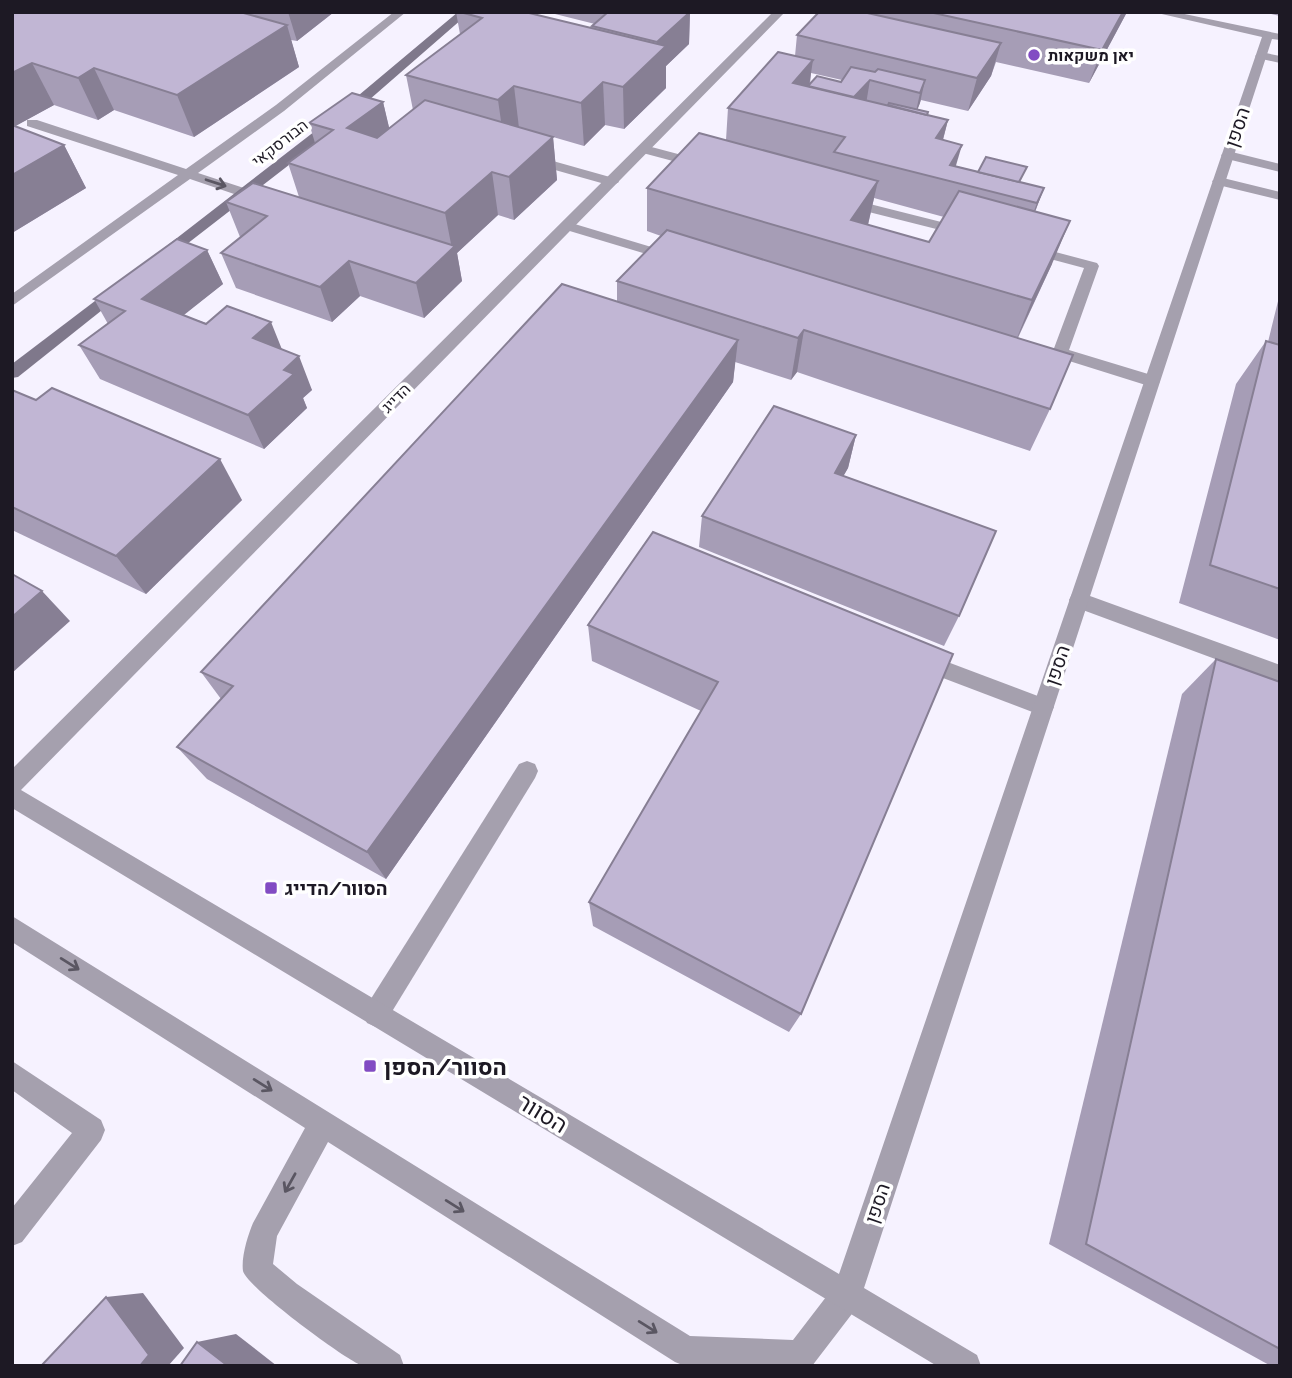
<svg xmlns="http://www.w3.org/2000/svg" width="1292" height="1378" font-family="Raleway,Heebo,sans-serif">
  <rect width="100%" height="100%" fill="#f6f2ff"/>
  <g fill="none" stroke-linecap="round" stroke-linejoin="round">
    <g fill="#a5a0ae" fill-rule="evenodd">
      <polygon points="394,12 406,12 284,111 198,173 250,190 250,196 240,196 190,179 12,306 12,294 178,175 27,126 27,120 37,120 186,169 276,105"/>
      <polygon points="1261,52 1280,56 1280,63 1257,58 1255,56"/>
      <polygon points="644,145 708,162 710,165 703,169 639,152 637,149"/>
      <polygon points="1228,151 1280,164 1280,172 1223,158 1221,155"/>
      <polygon points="528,154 617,179 619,182 612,186 523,161 521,158"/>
      <polygon points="1219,177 1280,192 1280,200 1214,184 1212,181"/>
      <polygon points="846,198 969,229 971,232 964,236 841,205 841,199"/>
      <polygon points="568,222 678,255 680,258 673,262 563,229 563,223"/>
      <polygon points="1029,245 1097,263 1099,266 1069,350 1158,377 1160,381 1158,385 1152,387 1066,360 1059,377 1043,376 1041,372 1047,367 1084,268 1024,252 1022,249 1024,246"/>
      <polygon points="1079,592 1280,665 1280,683 1072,606 1069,600 1072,594"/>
      <polygon points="921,652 1051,701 1054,707 1051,713 1043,716 914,667 911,661 914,655"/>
      <polygon points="527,761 535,764 538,771 535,778 385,1023 376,1027 367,1023 363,1014 367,1005 519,764"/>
      <path d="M12,916L690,1336L793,1340L836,1284L847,1280L858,1284L862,1295L858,1306L812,1366H685L675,1362L328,1142L277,1236L273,1264L297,1284L400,1355L404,1366C392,1366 372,1369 361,1365C343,1358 246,1286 243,1271C241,1257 248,1235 253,1223L305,1128L12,942Z"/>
      <polygon points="12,1061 101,1120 105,1130 101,1140 22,1242 12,1246 12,1208 72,1133 12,1090"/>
    </g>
    <polygon fill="#a5a0ae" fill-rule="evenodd" points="773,12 785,12 21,790 839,1274 1262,37 1153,12 1175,12 1280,34 1280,40 1272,39 864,1288 977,1355 981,1366 937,1366 12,808 12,769"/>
    <g fill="#7f788b" fill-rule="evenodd">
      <polygon points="458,12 470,12 338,127 165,261 155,261 153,258 155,255 328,121"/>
      <polygon points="121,283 129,288 126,291 18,377 12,378 12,364 116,285"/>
    </g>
  </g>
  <g fill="#a69db6" fill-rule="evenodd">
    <polygon points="12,12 334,12 297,41 291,40 299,67 194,137 114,110 98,120 54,105 15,126 64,145 86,188 12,233"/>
    <polygon points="456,12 525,12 592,28 592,26 595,24 547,12 690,12 689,44 666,66 666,88 624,129 605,125 584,146 553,137 557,180 514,220 498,215 457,253 462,281 424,318 360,296 332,322 236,288 221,253 241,237 240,237 226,202 299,197 288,163 315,143 309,123 383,102 389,128 413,110 406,75 460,34"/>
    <path d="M819,12H1127L1089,83L996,62L991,76L968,111L921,100L917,110L928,112V115L948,120L943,140L956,166L1044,188L1035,212L1052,264L1018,338L1050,409L1030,451L797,372L791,380L735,362L733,382L386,879L207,779L177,747L221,699L201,672L617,301V281L661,236L647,231V188L726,140L728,108L795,56L797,35ZM811,73L842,80L841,82L810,85ZM874,198L944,217L929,242L868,225Z"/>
    <polygon points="1262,12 1280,12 1280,16"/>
    <polygon points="207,250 223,284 183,315 282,350 312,390 303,398 307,408 264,449 100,379 79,345 108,324 94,299"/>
    <polygon points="1280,293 1280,640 1179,603 1236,384 1266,341 1268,342"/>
    <polygon points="12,390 242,500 146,594 12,530"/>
    <polygon points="856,435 848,468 843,476 959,616 944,646 699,547 702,516"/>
    <polygon points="588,625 953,654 801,1014 789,1032 593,926 589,902 701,711 592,661"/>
    <polygon points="1216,659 1280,682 1280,1366 1271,1366 1049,1244 1182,694"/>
  </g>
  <g fill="#877f94">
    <polygon points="288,12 334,12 297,41"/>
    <polygon points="690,12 689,44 666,66 666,88 624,129 623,87 657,54 657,42"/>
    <polygon points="1123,12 1127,12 1089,83 1102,50"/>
    <polygon points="287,25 299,67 194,137 177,95"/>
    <polygon points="1001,43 991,76 968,111 977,78"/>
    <polygon points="813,60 808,93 793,83"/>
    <polygon points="32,63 54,105 12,128 12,73"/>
    <polygon points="94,68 114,110 98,120 78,78"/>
    <polygon points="870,80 866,104 854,97"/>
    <polygon points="925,80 920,103 915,116 920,93"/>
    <polygon points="603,82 605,125 584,146 581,103"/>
    <polygon points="514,86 519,128 504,142 498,100"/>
    <polygon points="383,102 393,144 347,128"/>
    <polygon points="948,120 939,154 936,138"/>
    <polygon points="553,137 557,180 514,220 509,177"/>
    <polygon points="64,145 86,188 12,233 12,175"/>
    <polygon points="962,145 952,179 950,165"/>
    <polygon points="492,172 498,215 457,253 462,281 424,318 416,283 452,249 445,213"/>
    <polygon points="878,181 868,224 852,248 851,220"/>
    <polygon points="1044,188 1031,222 1024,238 1037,203"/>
    <polygon points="1070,221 1052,264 1015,343 1032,300"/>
    <polygon points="207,250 223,284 160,334 142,299"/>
    <polygon points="349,261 360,296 332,322 320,287"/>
    <polygon points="271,322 285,357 253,338"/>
    <polygon points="804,330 797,372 791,380 798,338"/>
    <polygon points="738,340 733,382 386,879 367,852"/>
    <polygon points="299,356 312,390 303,398 307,408 264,449 248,415 284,370"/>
    <polygon points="856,435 848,468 827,505 835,473"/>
    <polygon points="220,459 242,500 146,594 116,556"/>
    <polygon points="42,591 70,621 12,673 12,617"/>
    <polygon points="143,1293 184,1348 168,1366 140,1366 106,1297"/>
    <polygon points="236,1334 277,1366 228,1366 197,1342"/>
  </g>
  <g fill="#c1b6d4" stroke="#877f94" stroke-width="2">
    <polygon points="12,12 240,12 287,25 177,95 94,68 78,78 32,63 12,73"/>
    <polygon points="460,12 525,12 666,46 623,87 603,82 581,103 514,86 498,100 406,75 482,18"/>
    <polygon points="608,12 690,12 657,42 592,26"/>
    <polygon points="819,12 863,12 1001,43 977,78 797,35"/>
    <polygon points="929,12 1123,12 1102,50"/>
    <polygon points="778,52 813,60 793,83 948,120 936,138 962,145 950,165 1044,188 1037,203 834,152 845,137 728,108"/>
    <polygon points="851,67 875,72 878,69 925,80 920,93 870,80 854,97 808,86 817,76 841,82"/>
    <polygon points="352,93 383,102 347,128 377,138 425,100 553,137 509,177 492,172 445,213 288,163 333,130 309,123"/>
    <polygon points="889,103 928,112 927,115 888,105"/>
    <polygon points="12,125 64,145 12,175"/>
    <polygon points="699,133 878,181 851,220 929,242 959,191 1070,221 1032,300 647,188"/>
    <polygon points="986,157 1027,167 1019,182 978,172"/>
    <polygon points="253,183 455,246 416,283 349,261 320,287 221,253 267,216 226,202"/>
    <polygon points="667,230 1073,355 1050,409 804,330 798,338 617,281"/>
    <polygon points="177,239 207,250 142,299 206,324 227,306 271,322 253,338 299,356 284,370 294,374 248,415 79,345 125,311 94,299"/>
    <polygon points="562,284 738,340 367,852 177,747 233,686 201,672"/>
    <polygon points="1266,341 1280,345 1280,589 1210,565"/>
    <polygon points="52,388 220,459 116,556 12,507 12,390 36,400"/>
    <polygon points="774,406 856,435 835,473 996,531 959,616 702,516"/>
    <polygon points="653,532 953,654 801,1014 589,902 718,682 588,625"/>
    <polygon points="12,574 42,591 12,617"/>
    <polygon points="1216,659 1280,682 1280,1349 1086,1244"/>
    <polygon points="106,1297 149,1355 140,1366 41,1366"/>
    <polygon points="197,1342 228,1366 180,1366"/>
  </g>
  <defs><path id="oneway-shaft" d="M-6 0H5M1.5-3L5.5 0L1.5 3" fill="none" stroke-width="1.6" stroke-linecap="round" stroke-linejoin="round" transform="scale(1.75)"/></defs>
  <g stroke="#5a5662">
    <use href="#oneway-shaft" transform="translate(216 183) rotate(18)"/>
    <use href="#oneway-shaft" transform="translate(70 964) rotate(32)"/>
    <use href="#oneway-shaft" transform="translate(263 1085) rotate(32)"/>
    <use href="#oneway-shaft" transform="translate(290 1183) rotate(119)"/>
    <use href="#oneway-shaft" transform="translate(455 1206) rotate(32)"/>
    <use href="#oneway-shaft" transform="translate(648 1327) rotate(32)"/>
  </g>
  <g fill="#824cc3" stroke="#fff" stroke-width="2.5">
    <circle cx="1034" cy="55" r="7"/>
    <rect x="264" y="881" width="14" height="14" rx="3.5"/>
    <rect x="363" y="1059" width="14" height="14" rx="3.5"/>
  </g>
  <g text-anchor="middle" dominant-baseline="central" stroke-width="7" stroke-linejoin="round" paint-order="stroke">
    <g font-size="16" font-weight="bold" fill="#1d1924" stroke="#fff" text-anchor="start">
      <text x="1048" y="55">יאן משקאות</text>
    </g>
    <g font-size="16" fill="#1d1924" stroke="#fff">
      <text transform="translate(280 143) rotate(-38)">הבורסקאי</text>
      <text transform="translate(396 398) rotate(-45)">הדייג</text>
    </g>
    <g font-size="19" fill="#1d1924" stroke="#fff">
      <text transform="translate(1237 127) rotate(-71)">הספן</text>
      <text transform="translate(1057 665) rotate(-71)">הספן</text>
      <text transform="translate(877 1203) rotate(-71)">הספן</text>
    </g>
    <g font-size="19" font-weight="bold" fill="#1d1924" stroke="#fff" text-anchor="start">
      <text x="285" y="888">הסוור/הדייג</text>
    </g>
    <g font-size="23" font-weight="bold" fill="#1d1924" stroke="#fff" text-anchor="start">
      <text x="384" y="1066">הסוור/הספן</text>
    </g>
    <g font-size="23" fill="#1d1924" stroke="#fff">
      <text transform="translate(543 1113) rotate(31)">הסוור</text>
    </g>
  </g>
  <rect width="1292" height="1378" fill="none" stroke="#1d1924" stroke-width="28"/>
</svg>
